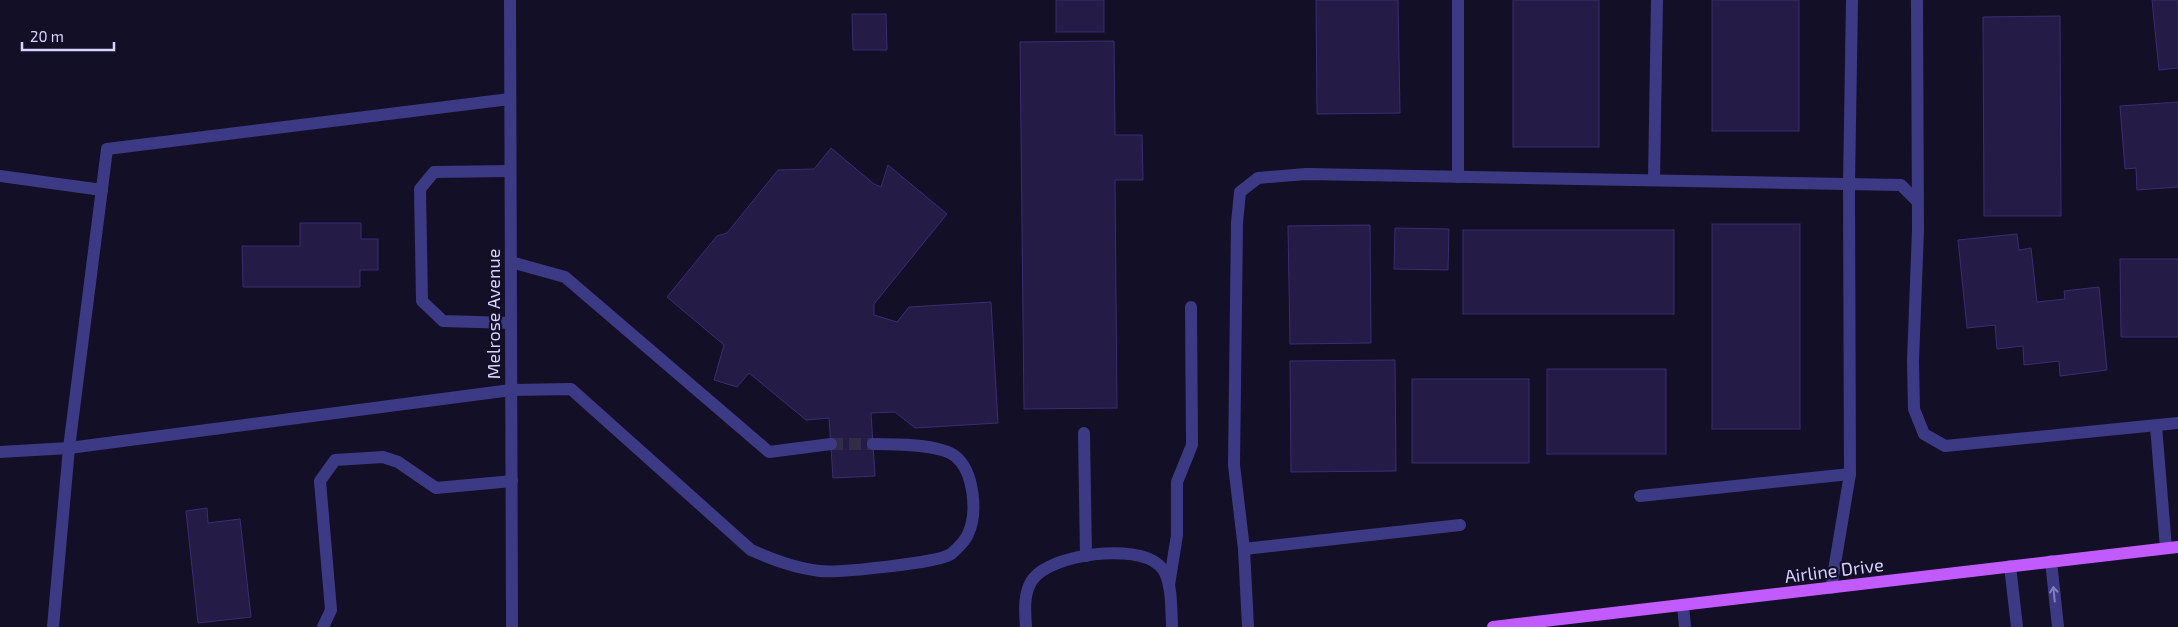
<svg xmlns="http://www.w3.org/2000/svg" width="2178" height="627" font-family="'Exo 2',sans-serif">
  <rect width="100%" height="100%" fill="#130f26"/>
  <g fill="#241b47" stroke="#3b2d73">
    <rect x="1056" y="0" width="48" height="32"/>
    <polygon points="1316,0 1398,0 1400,113 1317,114"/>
    <rect x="1513" y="0" width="86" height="147"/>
    <rect x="1712" y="0" width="87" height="131"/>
    <polygon points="2152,0 2178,0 2178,68 2159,70"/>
    <polygon points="852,14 886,14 887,50 853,50"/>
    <polygon points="2060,16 2061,216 1984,216 1983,17"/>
    <polygon points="1114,41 1115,135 1142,135 1143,180 1115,180 1117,408 1024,409 1020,42"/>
    <polygon points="2178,102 2178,187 2137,190 2136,168 2125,169 2120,106"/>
    <polygon points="831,148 874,184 881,187 888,165 947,214 874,304 874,315 897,322 909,307 991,302 998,423 915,428 895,412 871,413 875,476 833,478 829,418 806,420 749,373 737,387 714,380 724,345 667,297 717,236 727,233 778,170 814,169"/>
    <polygon points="300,223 361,223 361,239 378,239 378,270 360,270 360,287 243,287 242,246 300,246"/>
    <rect x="1712" y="224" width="88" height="205"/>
    <polygon points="1370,225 1371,343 1290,344 1288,226"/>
    <polygon points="1395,228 1449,229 1448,270 1394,269"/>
    <rect x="1463" y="230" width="211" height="84"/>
    <polygon points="2017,234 2019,250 2031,248 2037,302 2065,299 2064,291 2099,287 2107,370 2060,376 2059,361 2024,365 2023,346 1997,349 1995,325 1967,328 1958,240"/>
    <polygon points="2120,259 2178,259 2178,337 2121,337"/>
    <polygon points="1395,360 1396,471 1291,472 1290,361"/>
    <rect x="1547" y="369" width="119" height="85"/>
    <rect x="1412" y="379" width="117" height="84"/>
    <polygon points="207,508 208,523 240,519 251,617 198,623 186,511"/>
  </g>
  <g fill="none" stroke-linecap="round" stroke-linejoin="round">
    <polyline stroke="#312d47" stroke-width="12" stroke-dasharray="12 6" stroke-linecap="butt" points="831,444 873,444"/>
    <g stroke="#3d3a85" stroke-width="12">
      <polyline points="510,0 512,627"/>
      <polyline points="1458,0 1458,177"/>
      <polyline points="1917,0 1918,230 1913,361 1914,409 1924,434 1945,446 2178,423"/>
      <polyline points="510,171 434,172 420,189 422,301 443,321 511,323"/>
      <polyline points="0,176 102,190"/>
      <polyline points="1654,180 1657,0"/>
      <polyline points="511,262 565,277 769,452 831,444"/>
      <polyline points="2156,426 2166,548"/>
      <polyline points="1084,433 1086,556"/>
      <path d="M0,452L69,448L511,390L571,389L751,550C774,560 795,568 820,571C838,573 938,563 951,554C956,550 966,540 968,534C978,513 974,471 955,456C940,444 893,444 873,444"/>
      <polyline points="1640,496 1850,474"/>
      <polyline points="1244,549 1460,525"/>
      <polyline points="2051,561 2058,627"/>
      <polyline points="2010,566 2017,627"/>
      <polyline points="1169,585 1177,535 1177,482 1192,445 1191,307"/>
      <polyline points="1831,588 1850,474 1849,184 1852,0"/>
      <polyline points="1683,605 1685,627"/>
      <polyline points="53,627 69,448 107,149 510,99"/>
      <polyline points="323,627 331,610 320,481 335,460 383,457 398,462 436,488 512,481"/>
      <path d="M1026,627C1025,612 1023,592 1033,579C1052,554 1135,543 1159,565C1173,577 1171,610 1172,627"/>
      <polyline points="1248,627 1244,549 1234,465 1237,223 1240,192 1258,178 1306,174 1901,185 1917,201"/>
    </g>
    <polyline stroke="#c25bff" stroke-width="12" points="1493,627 2178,547"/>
  </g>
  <defs><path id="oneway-shaft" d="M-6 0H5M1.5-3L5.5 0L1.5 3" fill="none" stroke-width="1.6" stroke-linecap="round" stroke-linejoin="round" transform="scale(1.25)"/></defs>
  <use stroke="#837fbc" href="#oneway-shaft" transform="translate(2054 594) rotate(-96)"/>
  <g text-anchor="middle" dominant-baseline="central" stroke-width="4.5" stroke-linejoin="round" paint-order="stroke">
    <g font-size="18" fill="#d9d4ff" stroke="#130f26">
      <text transform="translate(493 314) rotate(-90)">Melrose Avenue</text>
      <text transform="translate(1834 570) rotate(-7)">Airline Drive</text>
    </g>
  </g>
  <path d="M22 42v8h92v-8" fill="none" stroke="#d9d4ff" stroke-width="2.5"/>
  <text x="30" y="42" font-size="15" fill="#d9d4ff" stroke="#130f26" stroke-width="4" paint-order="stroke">20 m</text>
</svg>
